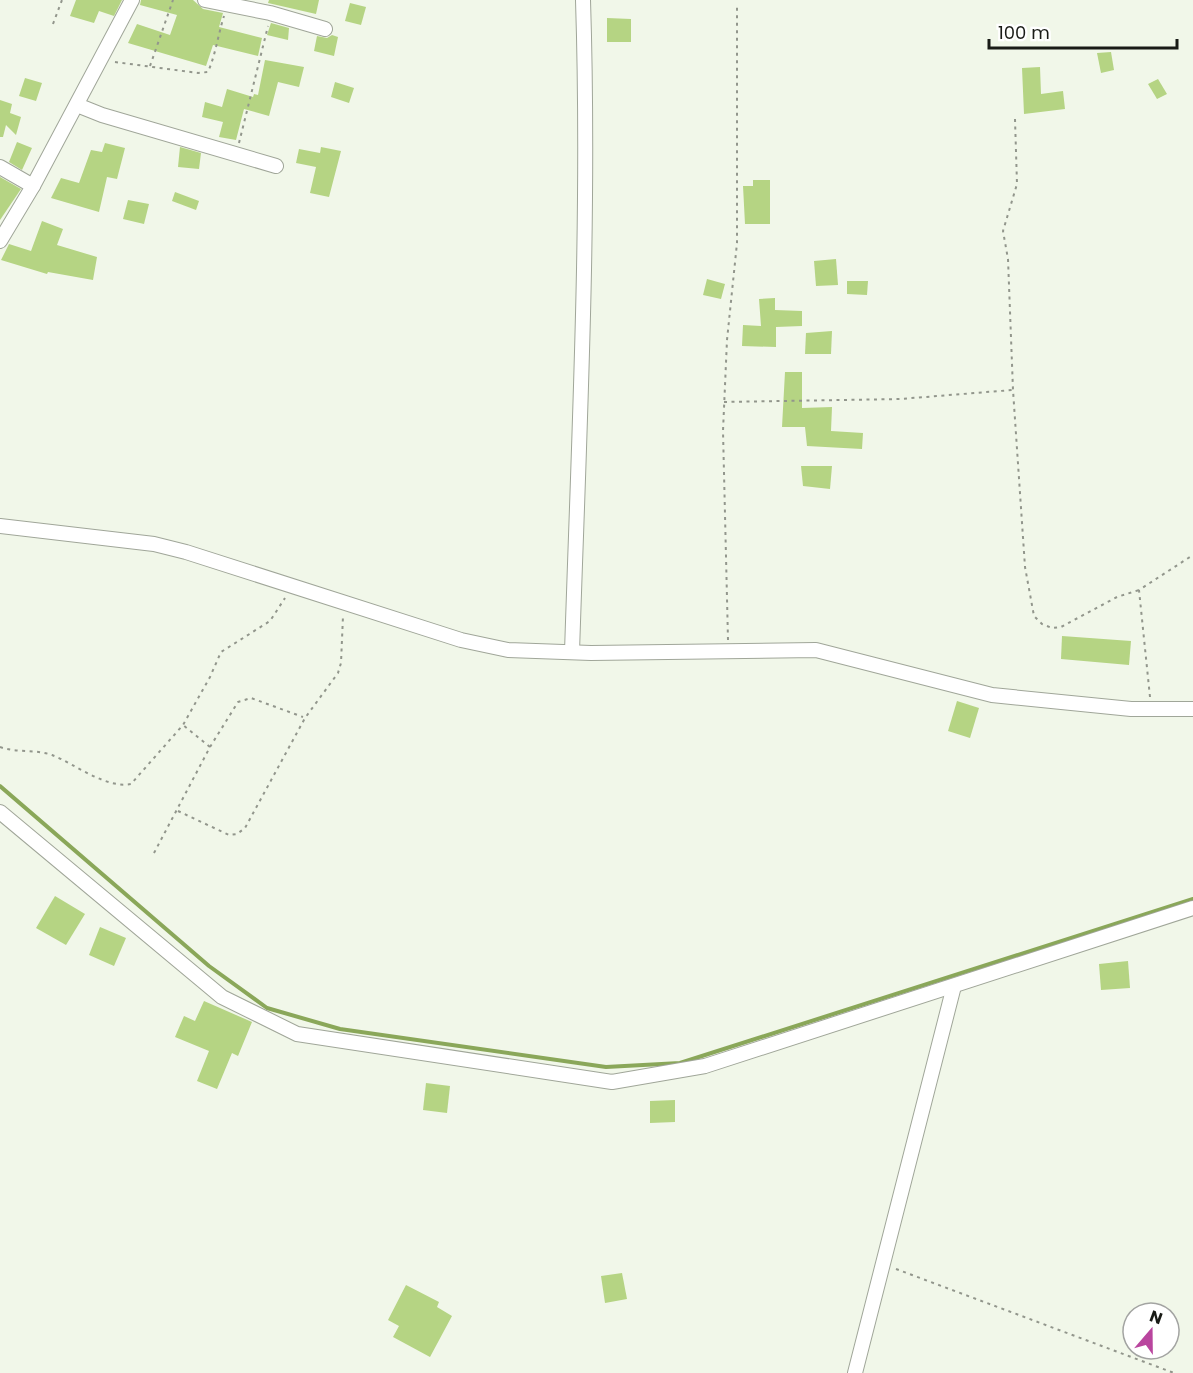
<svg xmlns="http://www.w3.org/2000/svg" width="1193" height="1373" font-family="Poppins,sans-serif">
  <rect width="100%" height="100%" fill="#f1f7e9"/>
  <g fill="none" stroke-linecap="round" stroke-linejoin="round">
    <polyline stroke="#8aa759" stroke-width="4" points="0,786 209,966 267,1008 340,1029 606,1067 680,1063 1193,899"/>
  </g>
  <g fill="#b5d483">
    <polygon points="76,0 122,0 114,16 99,11 94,23 70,16"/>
    <polygon points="141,0 193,0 203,9 223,13 219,27 262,38 258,56 213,45 206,66 128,43 137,24 170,35 177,15 140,5"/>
    <polygon points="269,0 319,0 316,14 268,3"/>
    <polygon points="350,3 366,7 361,25 345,21"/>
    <polygon points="607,18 631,19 631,42 607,42"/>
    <polygon points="271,23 289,28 288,40 267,35"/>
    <polygon points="332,35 338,37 334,56 314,51 317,36 327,38"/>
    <polygon points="1111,52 1114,70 1101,73 1097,53"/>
    <polygon points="265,60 304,67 299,87 278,82 269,116 244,109 236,140 219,137 223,122 202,117 205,102 222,107 227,89 253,97 254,94 258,95"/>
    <polygon points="1040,67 1041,94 1063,91 1065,109 1024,114 1022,68"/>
    <polygon points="25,78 42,83 36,101 19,96"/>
    <polygon points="1158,79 1167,94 1157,99 1148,84"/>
    <polygon points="335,82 354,88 349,103 331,97"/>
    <polygon points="0,100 12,104 10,113 21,117 16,135 6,125 3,137 0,137"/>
    <polygon points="17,142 32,148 22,170 9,162"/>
    <polygon points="105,143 125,148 117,179 107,177 99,212 51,198 61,178 79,183 91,150 102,152"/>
    <polygon points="180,147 201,153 199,169 178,167"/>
    <polygon points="321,147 341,151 329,197 310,193 316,167 296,163 299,149 320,153"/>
    <polygon points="0,177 21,189 0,220"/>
    <polygon points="753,180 770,180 770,224 745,224 743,186 753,186"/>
    <polygon points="175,192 199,201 196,210 172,201"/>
    <polygon points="128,200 149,204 144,224 123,219"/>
    <polygon points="42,221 63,229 57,245 97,257 93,280 48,272 47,274 1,260 9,244 31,251"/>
    <polygon points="836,259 838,285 816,286 814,261"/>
    <polygon points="707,279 725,284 721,299 703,295"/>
    <polygon points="847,281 868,281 867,295 847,294"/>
    <polygon points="775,298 775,310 802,311 802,326 776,327 776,347 742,346 743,325 761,326 759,299"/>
    <polygon points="832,331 831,354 805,354 806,333"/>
    <polygon points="785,372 802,372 802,408 832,407 831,431 863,433 862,449 807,446 805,427 782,427"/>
    <polygon points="801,466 832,466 830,489 803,486"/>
    <polygon points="1062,636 1131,641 1129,665 1061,659"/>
    <polygon points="957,701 979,708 970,738 948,731"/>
    <polygon points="55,896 85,914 66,945 36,928"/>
    <polygon points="100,927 126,938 114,966 89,955"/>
    <polygon points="1128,961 1130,988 1101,990 1099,964"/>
    <polygon points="204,1001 252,1022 238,1056 232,1053 217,1089 197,1081 209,1051 175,1037 184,1016 195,1021"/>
    <polygon points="426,1083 450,1086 447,1113 423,1110"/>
    <polygon points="675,1100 675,1122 650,1123 650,1101"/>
    <polygon points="622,1273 627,1299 605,1303 601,1276"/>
    <polygon points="406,1285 439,1302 437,1307 452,1316 430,1357 393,1337 399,1326 388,1320"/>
  </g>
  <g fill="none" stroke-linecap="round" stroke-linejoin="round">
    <g stroke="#a0a699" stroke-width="16">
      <g id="minor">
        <polyline points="205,0 270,13 325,29"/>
        <polyline points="77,105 102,115 276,166"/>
        <polyline points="0,167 33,186"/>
        <polyline points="0,241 33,186 132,0"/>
        <polyline points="0,526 154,544 186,552 461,640 508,650 591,653 816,650 992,695 1131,709 1193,709"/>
        <path d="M572,652C579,435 590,217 583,0"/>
        <polyline points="0,812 222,997 297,1034 612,1082 705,1066 1193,908"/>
        <polyline points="855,1373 954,986"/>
      </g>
    </g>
    <g stroke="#92968c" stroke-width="2" stroke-dasharray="3 4.5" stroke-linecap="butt">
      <polyline points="53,24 62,0"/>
      <path d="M115,62L198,73L208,72C216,53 218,35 224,16"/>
      <polyline points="150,66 173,0"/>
      <polyline points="1015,119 1017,184 1003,231 1008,259 1013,390 1025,567 1034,616 1042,624 1052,628 1061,627 1117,597 1139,590"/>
      <polyline points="239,143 268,26"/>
      <polyline points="724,402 900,399 1012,390"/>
      <polyline points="728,640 723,431 727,340 737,243 737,5"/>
      <polyline points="1150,697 1139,590 1193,555"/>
      <path d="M0,747C17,753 35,749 52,755C75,764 106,789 131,784L183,725L210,677L221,652L270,621L285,598"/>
      <polyline points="210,747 238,702 251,698 303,717"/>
      <polyline points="178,811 229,835 237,834 245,828 305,718 338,673 341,663 343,616"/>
      <polyline points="154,853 210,747 183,725"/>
      <polyline points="896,1269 1174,1373"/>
    </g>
    <use href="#minor" stroke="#fff" stroke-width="14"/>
  </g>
  <g transform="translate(1151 1331) rotate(20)"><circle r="28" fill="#ffffff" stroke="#a3a4a2" stroke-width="1.5"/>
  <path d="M0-4.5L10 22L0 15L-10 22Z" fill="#b9459e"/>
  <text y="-9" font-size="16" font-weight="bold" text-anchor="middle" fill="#191b16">N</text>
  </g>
  <path d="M989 39v9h188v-9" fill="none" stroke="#191b16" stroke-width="3"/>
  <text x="998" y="39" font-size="18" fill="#191b16" stroke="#ffffff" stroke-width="4.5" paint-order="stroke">100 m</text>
</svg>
